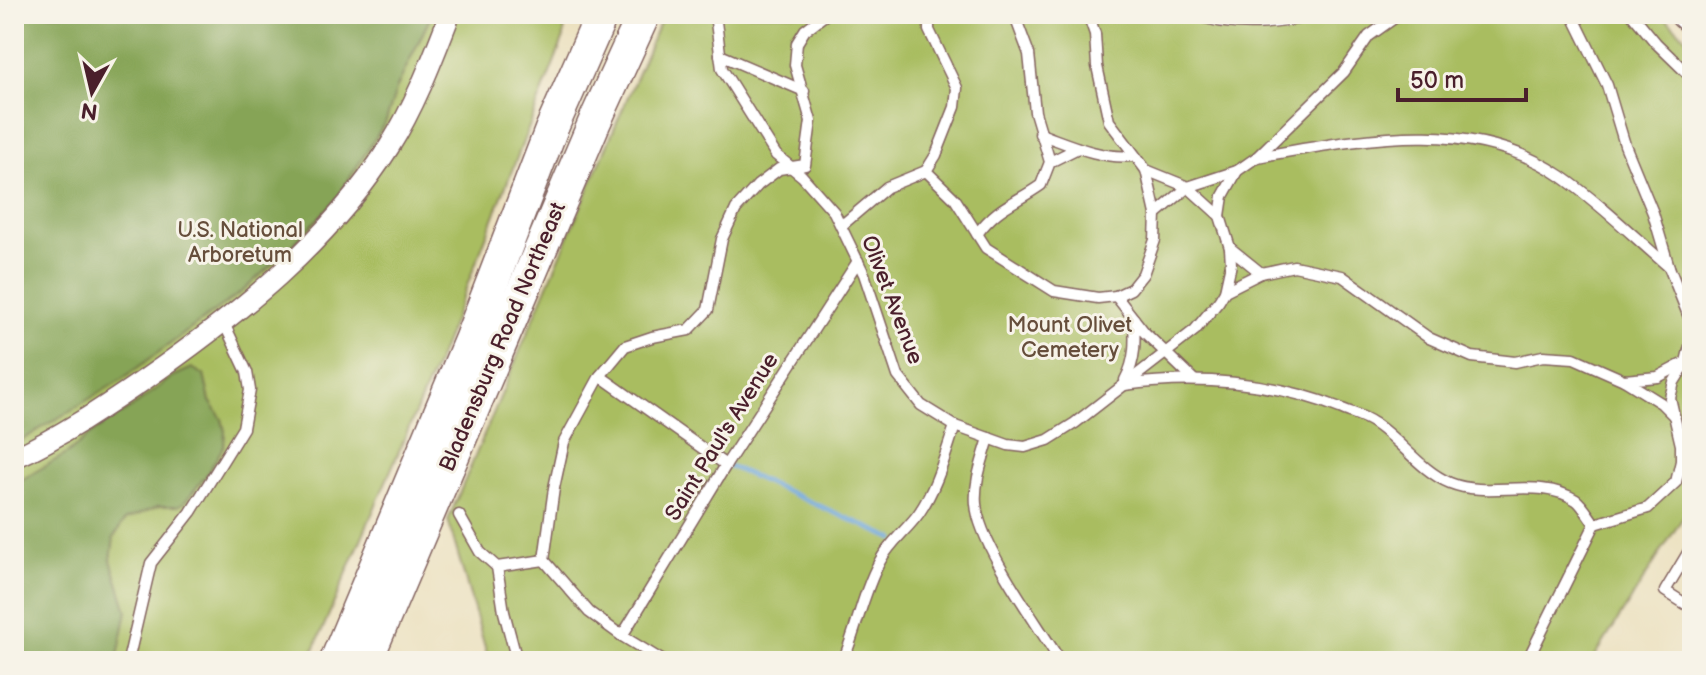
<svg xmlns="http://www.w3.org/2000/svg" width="1706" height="675" font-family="'Balsamiq Sans',sans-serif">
  <rect width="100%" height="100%" fill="#f7f3e8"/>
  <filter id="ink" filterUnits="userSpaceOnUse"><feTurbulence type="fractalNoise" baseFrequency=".0125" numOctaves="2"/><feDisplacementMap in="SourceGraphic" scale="16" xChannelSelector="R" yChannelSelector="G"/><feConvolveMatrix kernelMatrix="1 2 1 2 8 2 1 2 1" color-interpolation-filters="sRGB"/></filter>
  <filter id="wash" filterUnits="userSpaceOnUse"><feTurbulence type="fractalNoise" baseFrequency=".006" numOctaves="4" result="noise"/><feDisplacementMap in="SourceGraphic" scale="32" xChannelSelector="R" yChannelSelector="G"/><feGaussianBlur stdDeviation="1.8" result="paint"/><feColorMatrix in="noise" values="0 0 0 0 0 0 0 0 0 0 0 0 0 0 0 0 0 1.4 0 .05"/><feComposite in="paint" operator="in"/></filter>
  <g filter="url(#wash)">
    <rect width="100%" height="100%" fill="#ece1c0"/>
    <g fill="#a9bd61" stroke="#7a6e46" stroke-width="2">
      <polygon points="14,14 565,14 564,37 438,360 309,661 14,661"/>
      <polygon points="666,14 1661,14 1692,43 1692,503 1592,661 489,661 448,520 657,28"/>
    </g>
    <g fill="#86a457" stroke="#686241" stroke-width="2">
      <polygon points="14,14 432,14 397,87 386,121 336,200 290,248 244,290 122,379 14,445"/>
      <polygon points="192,368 204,375 210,401 222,419 225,431 224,446 205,477 184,503 178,506 159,506 125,520 114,537 111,560 127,611 117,661 14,661 14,484 68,453 96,430 134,406 172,377"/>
    </g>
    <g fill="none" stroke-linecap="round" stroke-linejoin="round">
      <polyline stroke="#6ca6dc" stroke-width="5" points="727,465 894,539"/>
    </g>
  </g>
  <g filter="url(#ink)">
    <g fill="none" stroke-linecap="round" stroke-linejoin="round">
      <g stroke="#83635f" stroke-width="13">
        <g id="lane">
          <polyline points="715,14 722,69 776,155 802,176 834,212 864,274 898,376 921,405 955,426 1008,445 1025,447 1048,440 1075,423 1195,330 1219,301 1225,291 1231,264 1230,248 1220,216 1188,187 1146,170 1109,121 1097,66 1095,34 1088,14"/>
          <path d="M1192,14C1236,30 1278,24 1322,14"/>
          <polyline points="1572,14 1607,85 1625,145 1653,213 1669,267 1691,322 1691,342 1686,362 1658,377 1624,380"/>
          <polyline points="1632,14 1656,43 1692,78"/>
          <polyline points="720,55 804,91"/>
          <path d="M1040,134C1071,145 1100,159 1133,156"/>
          <path d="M1257,157C1358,140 1470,114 1561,176C1600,203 1634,237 1669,267"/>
          <polyline points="1050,162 1078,148"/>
          <polyline points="926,171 955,199 986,248 1054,291 1098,298 1116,296 1131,289 1143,274 1155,240 1156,214 1146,170"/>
          <polyline points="926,171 936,155 955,107 957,88 929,30 929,14"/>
          <polyline points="1156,214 1188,187 1237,171"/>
          <polyline points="1220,216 1223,196 1237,171 1257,157 1344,72 1369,36 1400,14"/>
          <polyline points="841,226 887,187 926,171"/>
          <path d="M977,234C998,206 1014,204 1041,185L1050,162L1035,112L1029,54L1014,14"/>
          <polyline points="1230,248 1261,273"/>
          <polyline points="1225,291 1261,273 1294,266 1342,276 1429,338 1472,357 1515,362 1543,356 1574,358 1624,380 1661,403 1674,416"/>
          <polyline points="1116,296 1145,333 1194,380"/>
          <polyline points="600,376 726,465"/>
          <path d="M1125,380C1136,360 1135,341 1134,319"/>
          <path d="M1124,385C1196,375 1272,381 1340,408C1351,413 1364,416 1374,423C1400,440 1421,471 1450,483C1490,499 1538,476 1576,500C1583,505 1589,517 1595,524"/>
          <path d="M989,438C983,460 974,481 976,504C979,545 1037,623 1060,661"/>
          <polyline points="459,515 480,552 497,567 544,560"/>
          <polyline points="1595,524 1648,508 1676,482 1681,461 1681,445 1670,398 1674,382 1684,366"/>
          <polyline points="1692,546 1665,591 1692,608"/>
          <polyline points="544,560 554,488 564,442 600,376 625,346 652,337 689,330 708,310 722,239 736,209 758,185 779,169 805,165 811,121 795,65 797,43 805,30 826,14"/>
          <polyline points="544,560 589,612 622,636 663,661"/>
          <polyline points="497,567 504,612 517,661"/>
          <polyline points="622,636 726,465 858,261"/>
          <polyline points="128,661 151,563 191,512 243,428 250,390 247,372 224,323"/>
          <path d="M843,661C857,628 863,592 880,561C890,542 907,530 919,513C937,487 945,455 955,426"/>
          <polyline points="1527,661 1595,524"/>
        </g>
      </g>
      <g stroke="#83635f" stroke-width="23">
        <path id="street" d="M14,458C60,437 103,408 144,380C238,314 327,245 389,147C415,106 433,58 450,14"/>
      </g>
      <g stroke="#83635f" stroke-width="31">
        <polyline id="secondary" points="1684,14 1692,21"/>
      </g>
      <g stroke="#83635f" stroke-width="35">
        <g id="primary">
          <polyline points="336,661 471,338 551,130 602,14"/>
          <polyline points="366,661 595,121 644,14"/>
        </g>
      </g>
      <use href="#lane" stroke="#fff" stroke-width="10"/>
      <use href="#street" stroke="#fff" stroke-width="20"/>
      <use href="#secondary" stroke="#fff" stroke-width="28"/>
      <use href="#primary" stroke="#fff" stroke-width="32"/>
    </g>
  </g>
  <g text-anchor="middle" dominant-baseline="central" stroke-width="6" stroke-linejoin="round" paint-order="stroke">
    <g font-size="22" fill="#664e3b" stroke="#f7f3e8">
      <text x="240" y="230">U.S. National<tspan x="240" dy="25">Arboretum</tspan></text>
      <text x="1070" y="325">Mount Olivet<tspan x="1070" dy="25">Cemetery</tspan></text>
    </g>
    <g font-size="22" fill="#4a1f2b" stroke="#f7f3e8">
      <text transform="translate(892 300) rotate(69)">Olivet Avenue</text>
      <text transform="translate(503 337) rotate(-67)">Bladensburg Road Northeast</text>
      <text transform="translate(722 437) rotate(-58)">Saint Paul's Avenue</text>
    </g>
  </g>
  <rect width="1706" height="675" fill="none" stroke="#f7f3e8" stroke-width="48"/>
  <g transform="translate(92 92) rotate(188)" stroke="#f7f3e8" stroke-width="6" paint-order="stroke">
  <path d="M0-6L14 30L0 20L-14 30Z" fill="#4a1f2b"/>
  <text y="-12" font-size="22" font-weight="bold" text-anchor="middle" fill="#4a1f2b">N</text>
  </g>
  <path d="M1398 88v12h128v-12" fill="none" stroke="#4a1f2b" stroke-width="4"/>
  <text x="1410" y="88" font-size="24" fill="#4a1f2b" stroke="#f7f3e8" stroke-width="6" paint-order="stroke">50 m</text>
</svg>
